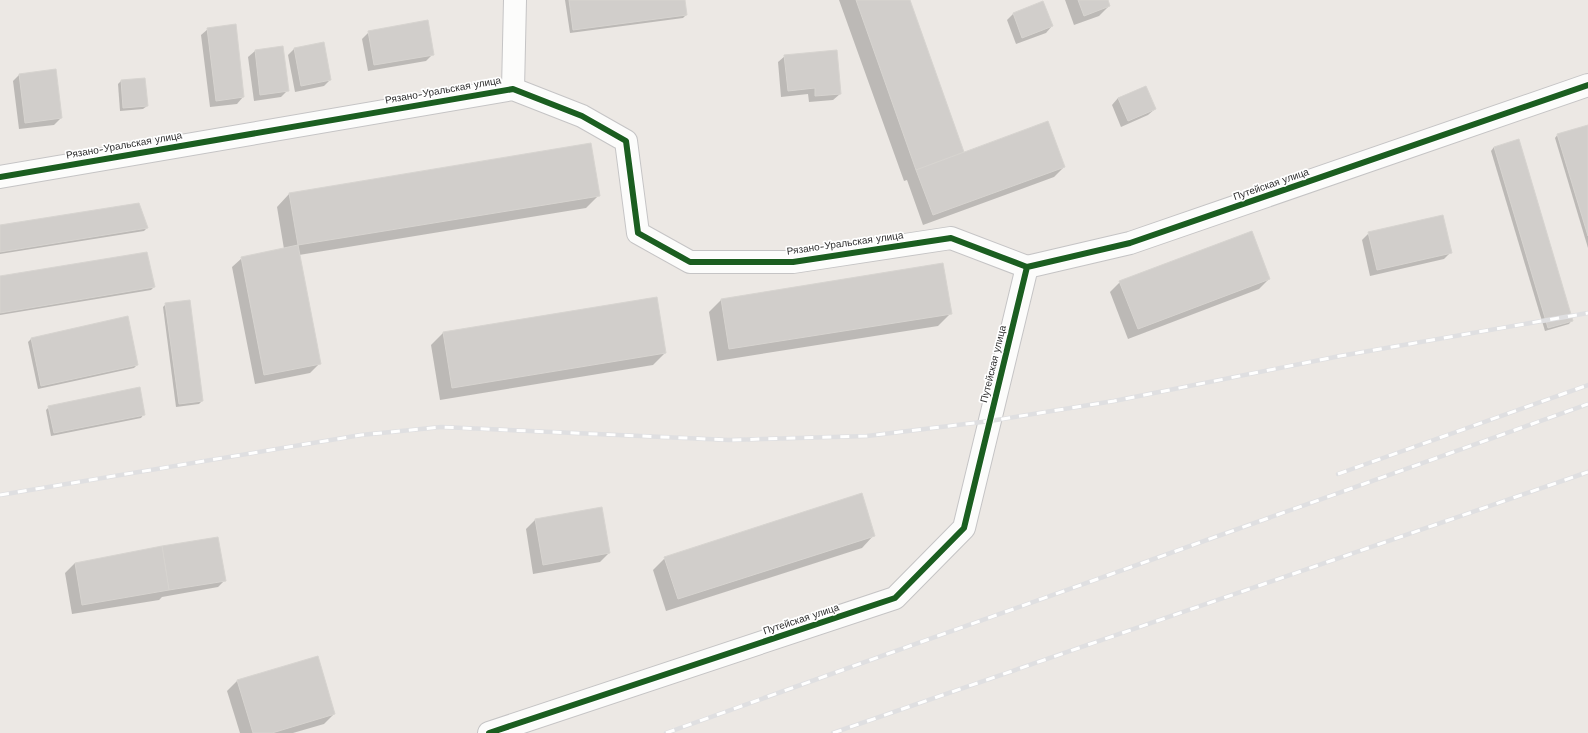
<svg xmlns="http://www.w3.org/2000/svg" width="1588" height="733" font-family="'Work Sans',sans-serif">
  <rect width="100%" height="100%" fill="#ece8e4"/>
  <g fill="#0003">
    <polygon points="565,0 684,0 686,15 683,18 570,33"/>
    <polygon points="839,0 909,0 963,153 1064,167 1054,177 923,225 907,180 904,181"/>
    <polygon points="1065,0 1108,0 1109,6 1099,16 1074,25"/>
    <polygon points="1043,2 1052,26 1046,33 1016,44 1007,20 1013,14"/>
    <polygon points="208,29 243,97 237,104 210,107 201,35"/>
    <polygon points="369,32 433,54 426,61 368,71 362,39"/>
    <polygon points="294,49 330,80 324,86 295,92 288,55"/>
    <polygon points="255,51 288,90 281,97 254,101 248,57"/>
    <polygon points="785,56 840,94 833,100 809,102 808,94 781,97 778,62"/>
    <polygon points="19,75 61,118 54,125 19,129 13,81"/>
    <polygon points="121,81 147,106 143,109 120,111 118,84"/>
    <polygon points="1145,87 1155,109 1148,115 1121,127 1112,105 1118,98"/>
    <polygon points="1588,126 1588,248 1555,138 1558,134"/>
    <polygon points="1494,147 1572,320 1569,324 1545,331 1491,151"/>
    <polygon points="289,194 599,195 586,208 299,255 320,363 310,373 255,384 232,267 242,258 284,249 277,207"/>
    <polygon points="0,226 147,228 144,231 0,254"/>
    <polygon points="1369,233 1451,252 1444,259 1370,276 1362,240"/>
    <polygon points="0,277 154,287 151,290 0,315"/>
    <polygon points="1269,279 1259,289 1128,339 1110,292 1120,282"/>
    <polygon points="656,298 665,353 653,365 440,400 431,345 443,333"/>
    <polygon points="721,300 951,313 938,326 717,361 709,312"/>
    <polygon points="166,304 202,401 199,404 176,407 163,307"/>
    <polygon points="31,339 137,365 134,368 38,389 28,342"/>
    <polygon points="49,407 144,414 141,418 51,436 46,410"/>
    <polygon points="535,520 609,553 600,562 533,574 526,529"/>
    <polygon points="874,535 862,548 666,611 653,570 665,558"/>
    <polygon points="75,563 225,580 218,587 162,597 159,600 72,614 65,573"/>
    <polygon points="317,657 334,714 324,724 293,733 240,733 227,691 237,681"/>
  </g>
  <g fill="#d1cecb" stroke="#d7d4d0">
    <polygon points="569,0 685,0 687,15 573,30"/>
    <polygon points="856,0 910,0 964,152 916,170"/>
    <polygon points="1078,0 1108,0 1110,6 1084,16"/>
    <polygon points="1043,1 1053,26 1022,38 1013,13"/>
    <polygon points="428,20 434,55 374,65 368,31"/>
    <polygon points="236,24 244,97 216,101 207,28"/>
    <polygon points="324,42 331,80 301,86 294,48"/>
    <polygon points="283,46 289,91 260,95 255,50"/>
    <polygon points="837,50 841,94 815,96 815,88 788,91 784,55"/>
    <polygon points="56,69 62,118 25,123 19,74"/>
    <polygon points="145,78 148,106 123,108 121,80"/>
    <polygon points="1146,86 1156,109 1128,121 1118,98"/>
    <polygon points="1048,121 1065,167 933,215 916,170"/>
    <polygon points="1588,125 1588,236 1557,134"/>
    <polygon points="1519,139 1573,321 1548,328 1494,147"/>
    <polygon points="591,143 600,196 298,245 289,193"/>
    <polygon points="139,203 148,228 0,252 0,225"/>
    <polygon points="1443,215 1452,253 1377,270 1368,232"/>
    <polygon points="1252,231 1270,279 1138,329 1119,281"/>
    <polygon points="298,245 321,364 264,375 241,257"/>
    <polygon points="147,252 155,287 0,313 0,276"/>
    <polygon points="943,263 952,314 729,349 721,299"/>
    <polygon points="657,297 666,353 452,388 443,332"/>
    <polygon points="190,300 203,401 179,404 165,303"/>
    <polygon points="128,316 138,365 41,386 31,338"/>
    <polygon points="140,387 145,415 54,433 48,406"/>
    <polygon points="862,493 875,536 678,599 664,557"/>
    <polygon points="602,507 610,553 543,565 535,519"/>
    <polygon points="218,537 226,581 169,590 162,546"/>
    <polygon points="162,546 169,590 82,605 75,563"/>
    <polygon points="318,656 335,714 272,733 253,733 237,680"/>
  </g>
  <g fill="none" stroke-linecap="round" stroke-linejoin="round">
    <g stroke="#c5c4c5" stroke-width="24">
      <g id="street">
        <polyline points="513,89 515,0"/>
        <polyline points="0,177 513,89 582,116 626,141 638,233 690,262 793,262 951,238 1027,267"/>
        <polyline points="489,733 895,598 964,528 1027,267 1130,243 1588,85"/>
      </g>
    </g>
    <use href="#street" stroke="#fcfcfb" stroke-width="22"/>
    <g stroke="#dfdfe1" stroke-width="4.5">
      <g id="rail">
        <polyline points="1338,474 1588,385"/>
        <polyline points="0,495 361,435 441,427 729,440 867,436 990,421 1114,401 1340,356 1588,313"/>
        <polyline points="666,733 1588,404"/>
        <polyline points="833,733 1588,472"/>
      </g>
    </g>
    <use href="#rail" stroke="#fff" stroke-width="3" stroke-dasharray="9" stroke-linecap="butt"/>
    <g stroke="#fff" stroke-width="8">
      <g id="cycleway">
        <polyline points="0,177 513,89 582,116 626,141 638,233 690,262 793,262 951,238 1027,267"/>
        <polyline points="489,733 895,598 964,528 1027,267 1130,243 1588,85"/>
      </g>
    </g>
    <use href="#cycleway" stroke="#1b5e20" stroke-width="6"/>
  </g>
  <g text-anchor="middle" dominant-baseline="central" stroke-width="3.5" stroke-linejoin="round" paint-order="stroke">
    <g font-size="10" fill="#2e2e2e" stroke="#fff">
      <text transform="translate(443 90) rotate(-10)">Рязано-Уральская улица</text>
      <text transform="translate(124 145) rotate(-10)">Рязано-Уральская улица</text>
      <text transform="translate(1271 184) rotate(-19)">Путейская улица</text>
      <text transform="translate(845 243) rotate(-8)">Рязано-Уральская улица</text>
      <text transform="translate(993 364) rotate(-76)">Путейская улица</text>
      <text transform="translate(801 619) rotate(-18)">Путейская улица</text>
    </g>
  </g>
</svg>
